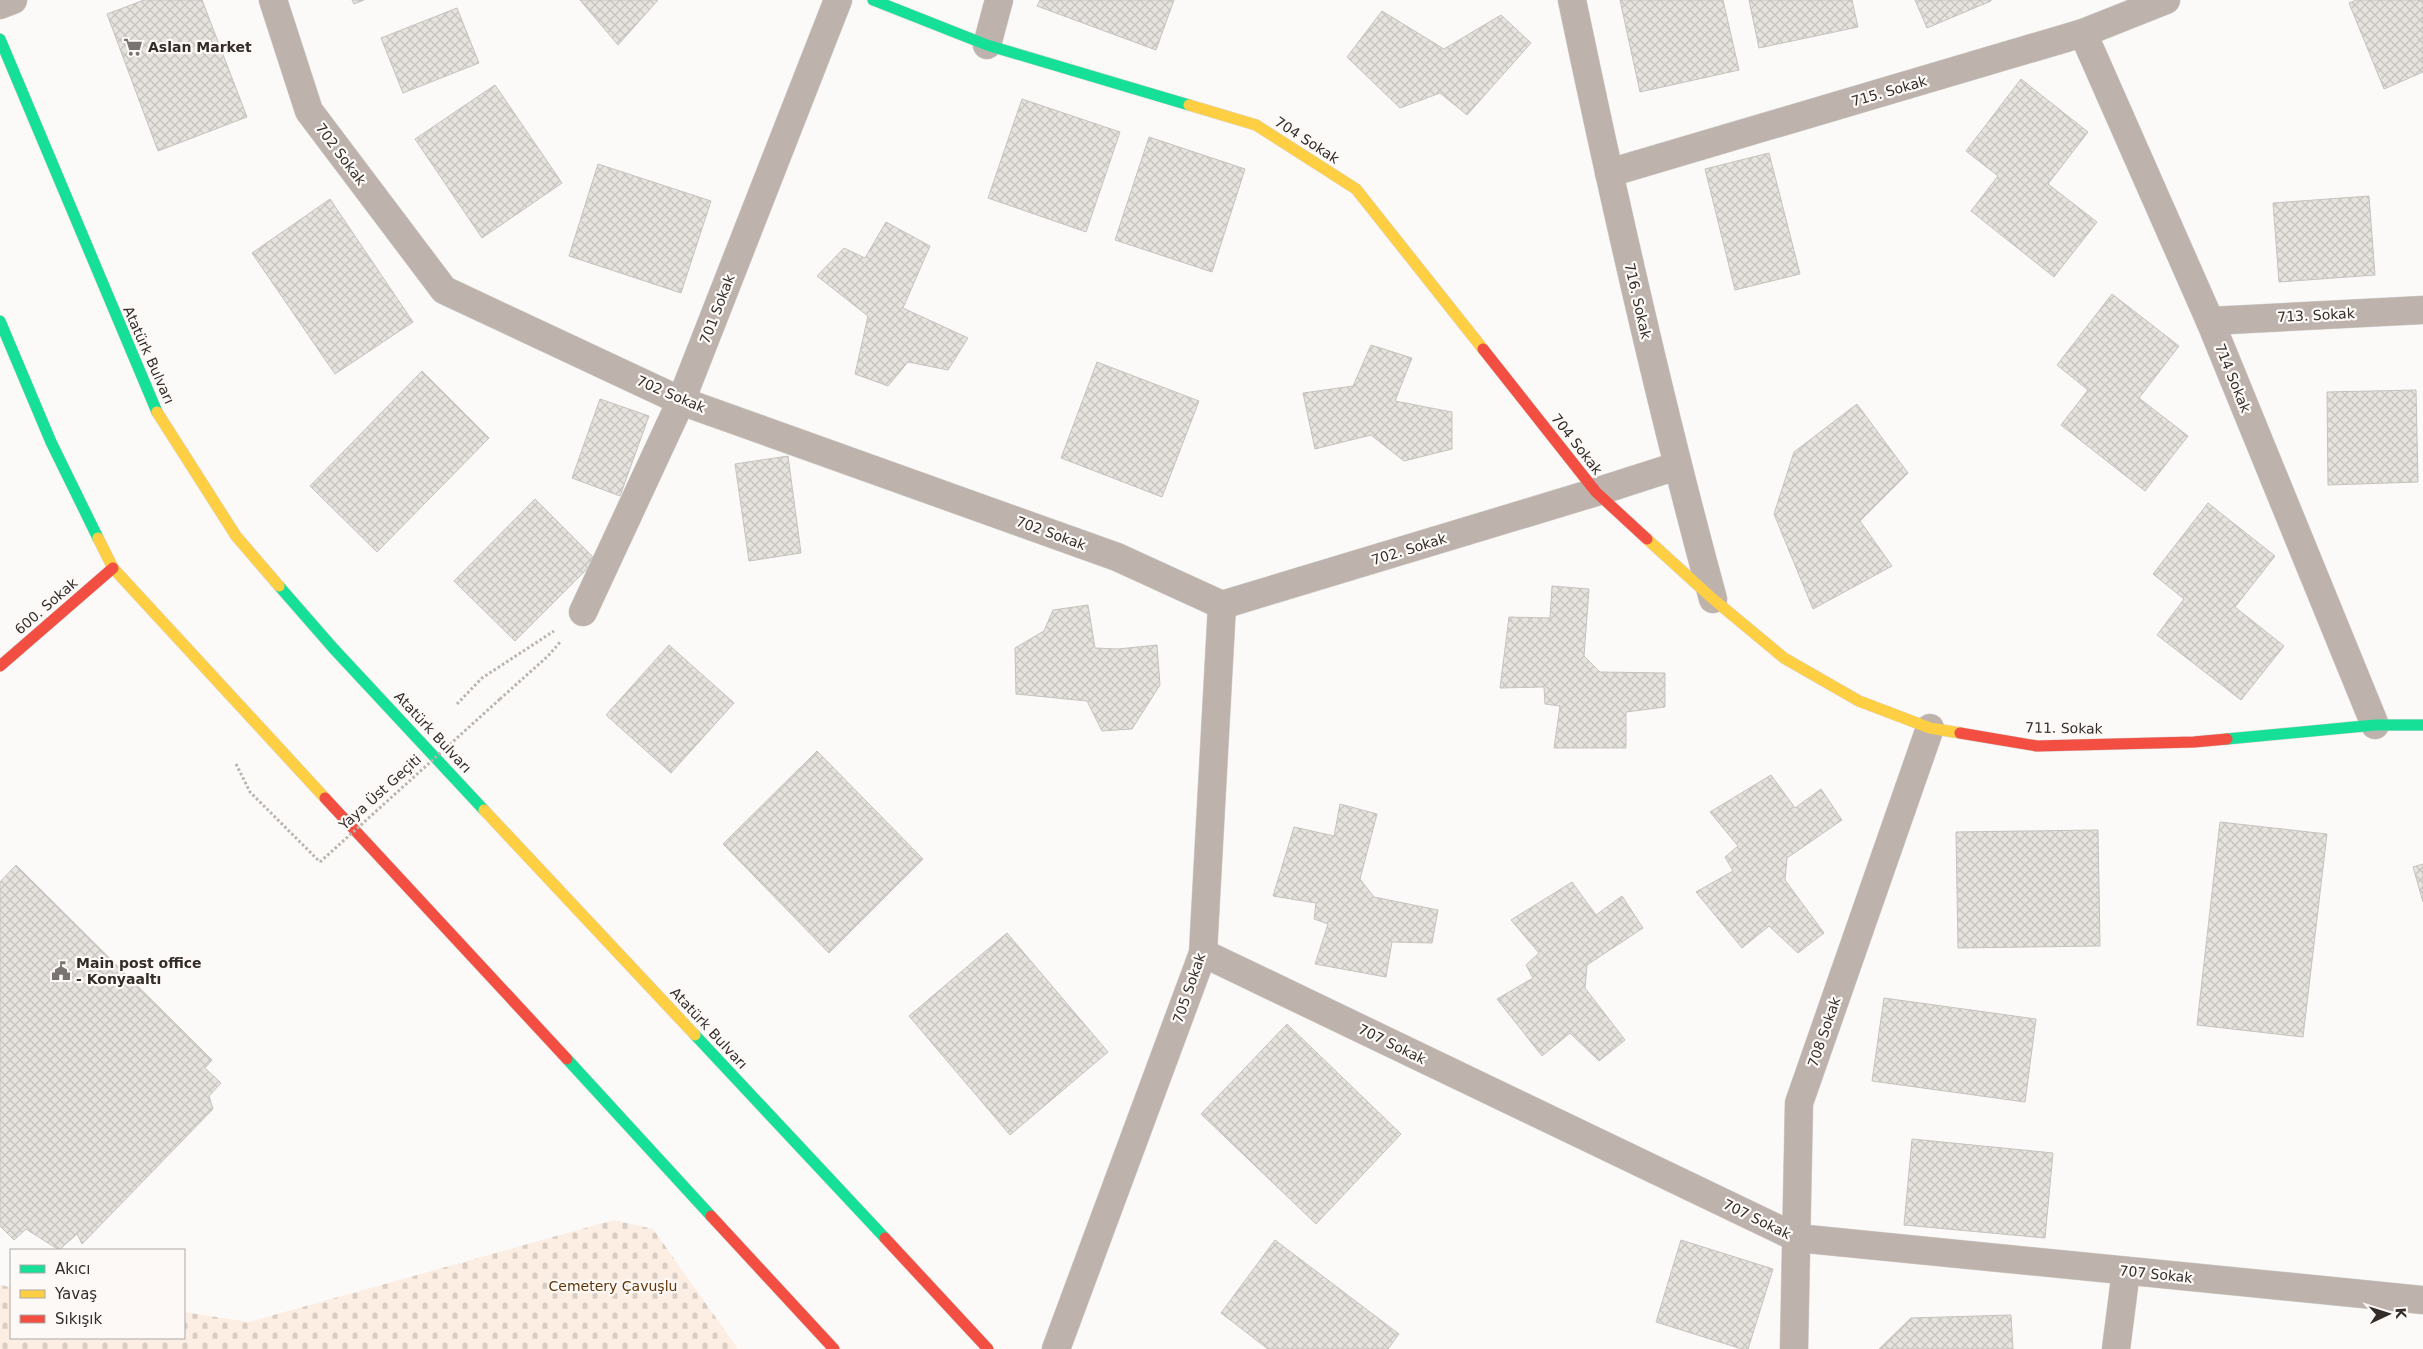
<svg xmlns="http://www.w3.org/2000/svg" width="2423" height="1349" font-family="'DejaVu Sans',sans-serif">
  <defs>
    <pattern id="cemetery-stones" width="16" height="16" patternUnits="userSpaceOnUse" patternTransform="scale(1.25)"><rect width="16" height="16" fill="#fceee3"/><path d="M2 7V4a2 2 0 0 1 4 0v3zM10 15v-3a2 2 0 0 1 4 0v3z" fill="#d8ccc3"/></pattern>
    <pattern id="building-cross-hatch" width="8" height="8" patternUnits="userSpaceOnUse" patternTransform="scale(1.25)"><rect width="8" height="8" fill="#e6e2de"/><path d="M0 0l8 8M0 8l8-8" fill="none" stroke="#c6c2be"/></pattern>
  </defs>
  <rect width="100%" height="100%" fill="#fcfaf8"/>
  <polygon fill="url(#cemetery-stones)" points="614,1220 653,1229 738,1349 0,1349 0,1285 11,1287 11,1338 184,1338 184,1312 249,1322"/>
  <g fill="url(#building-cross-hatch)" stroke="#c6c2bf">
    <polygon points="144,0 202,0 247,117 158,151 107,14"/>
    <polygon points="352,0 364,0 354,4"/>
    <polygon points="580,0 658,0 618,45"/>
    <polygon points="1040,0 1174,0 1156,50 1037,6"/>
    <polygon points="1620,0 1723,0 1739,70 1640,92"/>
    <polygon points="1749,0 1852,0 1858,27 1759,48"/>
    <polygon points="1915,0 1991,0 1991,1 1927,28"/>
    <polygon points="2356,0 2423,0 2423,72 2384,89 2349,3"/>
    <polygon points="457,8 479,63 403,93 381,38"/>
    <polygon points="1382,11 1444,49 1501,15 1531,43 1467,115 1440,93 1400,108 1347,57"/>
    <polygon points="2021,79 2088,132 2048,184 2097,222 2054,277 1971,211 1998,176 1966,151"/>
    <polygon points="495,85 562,183 482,238 415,139"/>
    <polygon points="1022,99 1120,132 1086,232 988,198"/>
    <polygon points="1149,137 1245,169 1212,272 1115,240"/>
    <polygon points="1769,153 1800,274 1735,290 1705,169"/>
    <polygon points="598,164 711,201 681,293 569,256"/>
    <polygon points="2369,196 2375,275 2279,282 2273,203"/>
    <polygon points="330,199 413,322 335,374 252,253"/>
    <polygon points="886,222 930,246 903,308 968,338 948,370 908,362 888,386 855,374 868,316 817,276 844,248 865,258"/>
    <polygon points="2112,294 2179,346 2139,398 2188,436 2145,491 2061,425 2088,390 2057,365"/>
    <polygon points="1371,345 1412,358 1395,401 1452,412 1452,449 1404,461 1371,435 1315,449 1303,393 1353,386"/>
    <polygon points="1097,362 1199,401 1162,497 1061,458"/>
    <polygon points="422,371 489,438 377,552 310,486"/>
    <polygon points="2416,390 2418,482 2328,485 2327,392"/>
    <polygon points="600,399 649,416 620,496 572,478"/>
    <polygon points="1857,404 1908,473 1860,521 1892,566 1813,609 1774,514 1794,452"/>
    <polygon points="788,456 801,553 749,561 735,464"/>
    <polygon points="535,499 596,560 515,641 454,581"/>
    <polygon points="2208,503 2275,556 2235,607 2284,646 2241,700 2157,635 2184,599 2153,574"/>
    <polygon points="1552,586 1589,589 1584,656 1600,672 1665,673 1665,707 1626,712 1626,748 1554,748 1560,706 1545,704 1544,687 1500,688 1509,617 1550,618"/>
    <polygon points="1088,605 1095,648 1118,649 1157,645 1160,685 1132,729 1102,731 1087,701 1016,694 1015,648 1044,631 1053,610"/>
    <polygon points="669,645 734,703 671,773 606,715"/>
    <polygon points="817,751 923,859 829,953 723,844"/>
    <polygon points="1771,775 1795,808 1821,789 1842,820 1787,858 1785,880 1824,933 1798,953 1769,926 1742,948 1696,892 1733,871 1725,857 1738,846 1710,812"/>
    <polygon points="1340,804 1377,814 1360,879 1374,897 1438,910 1432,943 1392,942 1386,977 1315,964 1328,924 1314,919 1316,903 1273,896 1294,827 1334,836"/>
    <polygon points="2220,822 2327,834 2303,1037 2197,1025"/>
    <polygon points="2098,830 2100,946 1958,948 1956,832"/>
    <polygon points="2423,864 2423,902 2413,867"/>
    <polygon points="16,865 212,1060 205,1068 221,1083 209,1096 213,1109 82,1244 77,1234 59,1250 26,1229 14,1240 0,1226 0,882"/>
    <polygon points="1572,882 1596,915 1622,896 1643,928 1587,965 1585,988 1625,1040 1599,1061 1570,1033 1542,1056 1497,999 1533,978 1526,965 1539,953 1511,920"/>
    <polygon points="1007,933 1108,1052 1010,1135 909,1016"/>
    <polygon points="1884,998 2036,1019 2025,1102 1872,1081"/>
    <polygon points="1287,1024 1401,1134 1316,1224 1201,1114"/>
    <polygon points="1912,1139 2053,1153 2045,1238 1904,1225"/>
    <polygon points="1275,1240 1399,1334 1388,1349 1268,1349 1221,1313"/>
    <polygon points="1681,1240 1773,1269 1748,1349 1742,1349 1656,1322"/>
    <polygon points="2011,1315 2013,1349 1879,1349 1911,1318"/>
  </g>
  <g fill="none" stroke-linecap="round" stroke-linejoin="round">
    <g stroke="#d7d5d3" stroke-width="29">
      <g id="street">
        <polyline points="273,0 309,111 444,290 681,401 1117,557 1222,605"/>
        <path d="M1572,0C1614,201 1659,401 1713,599"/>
        <polyline points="0,5 13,0"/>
        <polyline points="2083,33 2210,321 2375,725"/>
        <polyline points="987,45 999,0"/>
        <polyline points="1609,173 2083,33 2166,0"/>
        <polyline points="2210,321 2423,310"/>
        <polyline points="1222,605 1596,492 1677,466"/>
        <polyline points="583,612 681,401 838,0"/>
        <polyline points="1203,953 1797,1238 2423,1300"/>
        <polyline points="1056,1349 1203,953 1222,605"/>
        <polyline points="1794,1349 1799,1103 1930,728"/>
        <polyline points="2116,1349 2126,1271"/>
      </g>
    </g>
    <g stroke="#d7d5d3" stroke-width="12">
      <g id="fast">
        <polyline points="873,0 987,45 1189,105"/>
        <polyline points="0,39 157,412"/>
        <polyline points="0,321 51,442 98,538"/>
        <polyline points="279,586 334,649 484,810"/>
        <polyline points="2227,739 2375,725 2423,725"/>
        <polyline points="695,1035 885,1238"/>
        <polyline points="567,1059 711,1216"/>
      </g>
    </g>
    <g stroke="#d7d5d3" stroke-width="12">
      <g id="slow">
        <polyline points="1189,105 1256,125 1356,189 1483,349"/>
        <polyline points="157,412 236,536 279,586"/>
        <polyline points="98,538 113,568 325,798"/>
        <polyline points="1647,539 1713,599 1784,658 1859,701 1930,728 1960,733"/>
        <polyline points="484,810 695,1035"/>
      </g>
    </g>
    <g stroke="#d7d5d3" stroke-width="12">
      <g id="jam">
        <polyline points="1483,349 1596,492 1647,539"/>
        <polyline points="0,666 113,568"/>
        <polyline points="1960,733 2037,746 2194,742 2227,739"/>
        <polyline points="325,798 567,1059"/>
        <polyline points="711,1216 834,1349"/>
        <polyline points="885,1238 988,1349"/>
      </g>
    </g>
    <g stroke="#bbb3ac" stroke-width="3" stroke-dasharray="2.5 2.5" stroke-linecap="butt">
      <polyline points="500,699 548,656 561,641"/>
      <polyline points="457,704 482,678 554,631"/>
      <polyline points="236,764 250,792 320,862"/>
    </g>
    <use href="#street" stroke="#bdb3ac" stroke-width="28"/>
    <use href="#fast" stroke="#16e098" stroke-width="11"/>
    <use href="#slow" stroke="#ffcf43" stroke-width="11"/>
    <use href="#jam" stroke="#f24e42" stroke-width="11"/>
    <polyline stroke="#bbb3ac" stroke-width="3" stroke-dasharray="2.5 2.5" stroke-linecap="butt" points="320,862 500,699"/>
  </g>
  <defs>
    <g id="supermarket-bare" transform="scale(1.5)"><path d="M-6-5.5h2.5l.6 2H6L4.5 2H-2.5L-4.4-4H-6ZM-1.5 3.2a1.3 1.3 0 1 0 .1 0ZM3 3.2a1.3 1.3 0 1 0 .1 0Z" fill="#797471" stroke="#fdf9f7" stroke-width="2.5" paint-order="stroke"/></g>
    <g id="civic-bare" transform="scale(1.5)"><path d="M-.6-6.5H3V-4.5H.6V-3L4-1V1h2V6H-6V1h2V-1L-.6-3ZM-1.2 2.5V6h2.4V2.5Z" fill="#797471" stroke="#fdf9f7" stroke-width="2.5" paint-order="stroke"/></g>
  </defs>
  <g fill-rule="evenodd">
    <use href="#supermarket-bare" x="133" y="47"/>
    <use href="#civic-bare" x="61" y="971"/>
  </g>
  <g text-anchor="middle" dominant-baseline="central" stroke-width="4.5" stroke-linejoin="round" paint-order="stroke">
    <g font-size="14" font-weight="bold" fill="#332c28" stroke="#fdf9f7" text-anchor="start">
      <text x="148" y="47">Aslan Market</text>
      <text x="76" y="963">Main post office<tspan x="76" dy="16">- Konyaaltı</tspan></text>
    </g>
    <g font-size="14" fill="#332c28" stroke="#fdf9f7">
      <text transform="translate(1889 91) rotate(-16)">715. Sokak</text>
      <text transform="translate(1307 140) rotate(33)">704 Sokak</text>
      <text transform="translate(341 154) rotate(53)">702 Sokak</text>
      <text transform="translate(1638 301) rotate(77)">716. Sokak</text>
      <text transform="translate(717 309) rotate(-69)">701 Sokak</text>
      <text transform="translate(2316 315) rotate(-3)">713. Sokak</text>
      <text transform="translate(149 355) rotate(66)">Atatürk Bulvarı</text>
      <text transform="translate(2233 378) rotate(68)">714 Sokak</text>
      <text transform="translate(671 394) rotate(23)">702 Sokak</text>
      <text transform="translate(1577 444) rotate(52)">704 Sokak</text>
      <text transform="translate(1051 533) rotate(20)">702 Sokak</text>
      <text transform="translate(1409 549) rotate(-17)">702. Sokak</text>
      <text transform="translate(46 606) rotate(-41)">600. Sokak</text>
      <text transform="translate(2064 728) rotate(1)">711. Sokak</text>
      <text transform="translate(433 732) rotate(47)">Atatürk Bulvarı</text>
      <text transform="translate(380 792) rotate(-42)">Yaya Üst Geçiti</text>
      <text transform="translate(1189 988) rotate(-71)">705 Sokak</text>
      <text transform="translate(709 1028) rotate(47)">Atatürk Bulvarı</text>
      <text transform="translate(1824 1032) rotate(-71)">708 Sokak</text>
      <text transform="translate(1392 1044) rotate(26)">707 Sokak</text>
      <text transform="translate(1757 1219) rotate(26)">707 Sokak</text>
      <text transform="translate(2156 1274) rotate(6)">707 Sokak</text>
    </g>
    <g font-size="14" fill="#633506" stroke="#fdf9f7">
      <text x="613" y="1286">Cemetery Çavuşlu</text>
    </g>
  </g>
  <rect x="10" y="1249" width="175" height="90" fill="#fdf9f7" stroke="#aca7a4"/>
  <rect x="20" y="1265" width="25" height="8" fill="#16e098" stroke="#aca7a4"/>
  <text x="55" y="1274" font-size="15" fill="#332c28">Akıcı</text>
  <rect x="20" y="1290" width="25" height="8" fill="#ffcf43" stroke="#aca7a4"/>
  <text x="55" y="1299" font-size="15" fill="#332c28">Yavaş</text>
  <rect x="20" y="1315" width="25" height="8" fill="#f24e42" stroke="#aca7a4"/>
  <text x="55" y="1324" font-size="15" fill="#332c28">Sıkışık</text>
  <g transform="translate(2388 1314) rotate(86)" stroke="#fdf9f7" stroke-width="4" paint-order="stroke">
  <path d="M0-4L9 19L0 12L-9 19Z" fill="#332c28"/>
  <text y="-8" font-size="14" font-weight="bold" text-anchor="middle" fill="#332c28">K</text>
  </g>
</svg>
